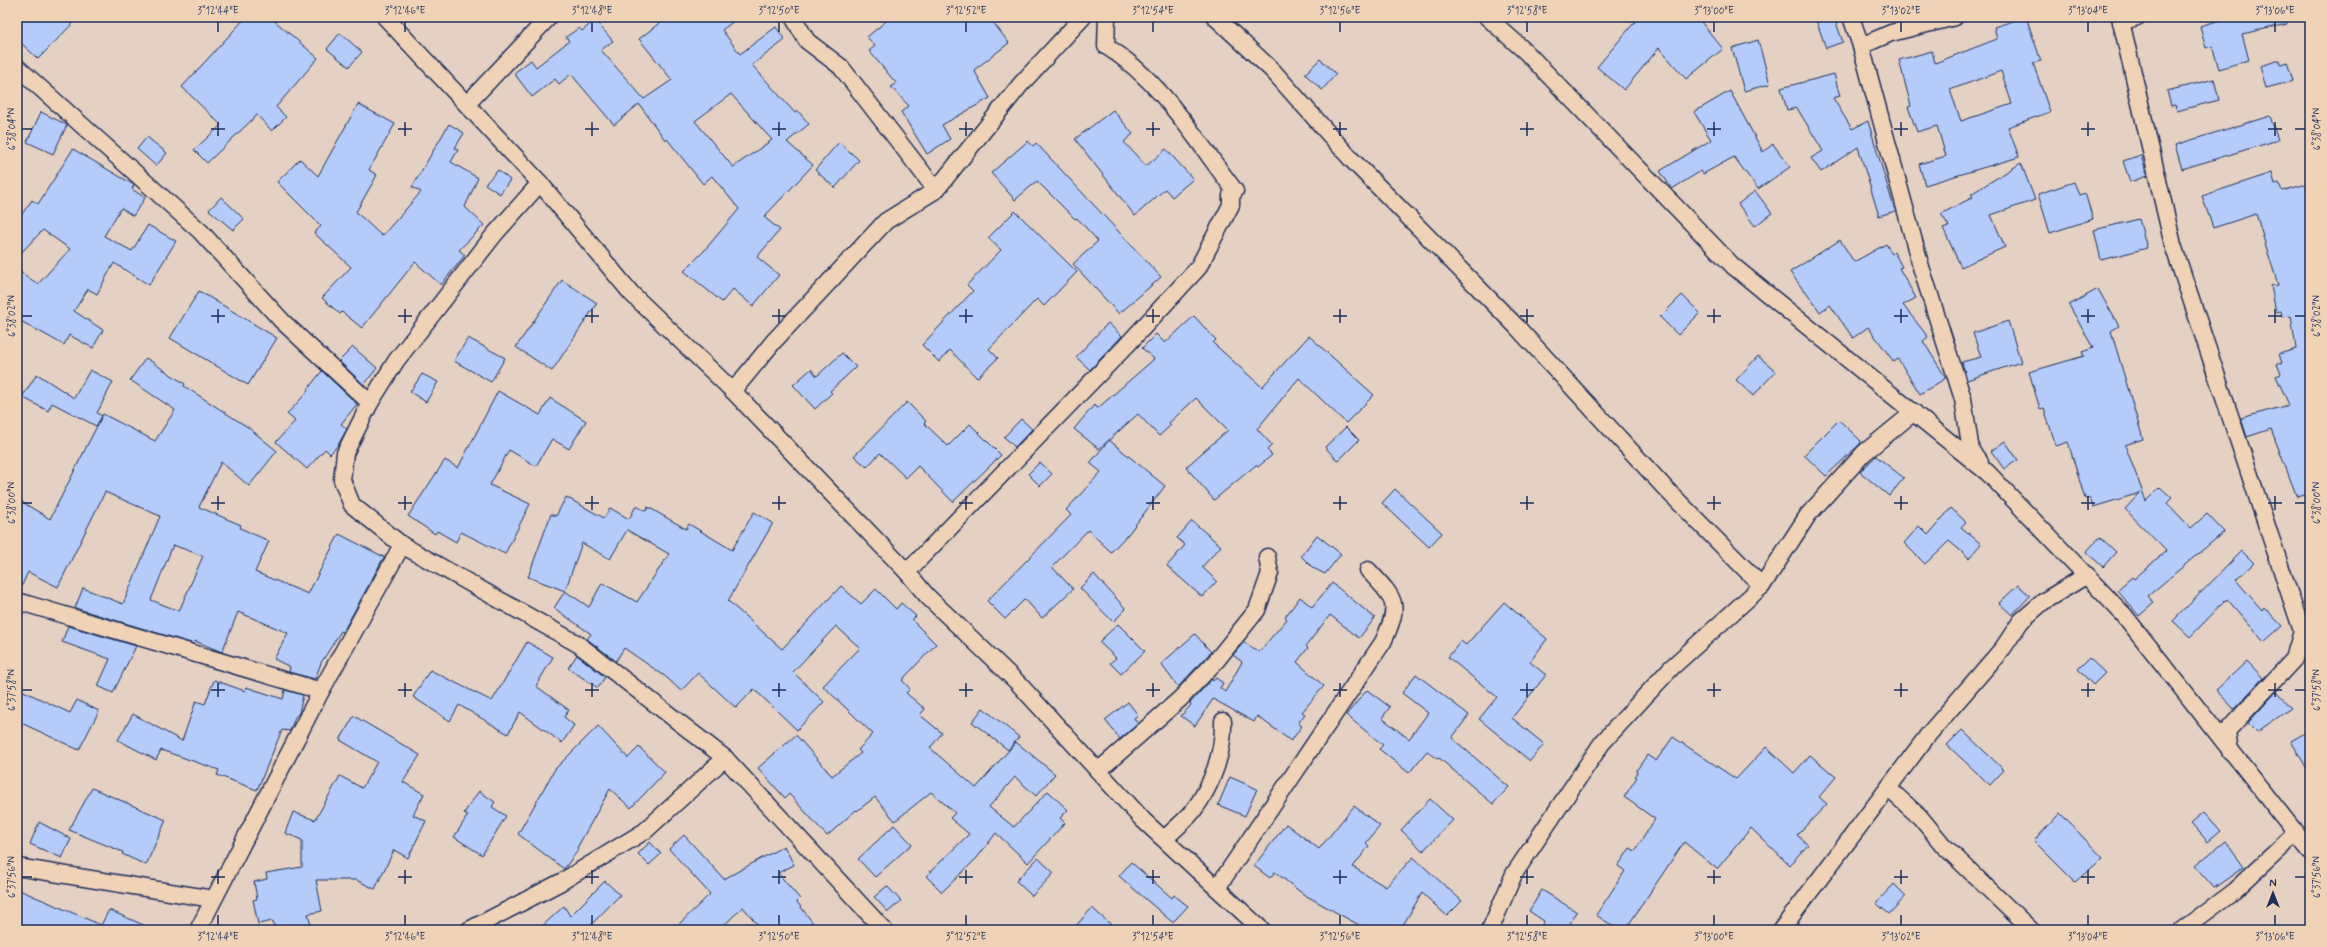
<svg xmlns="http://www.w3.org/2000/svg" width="2327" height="947" font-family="Mynerve,sans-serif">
  <rect width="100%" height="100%" fill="#e4d1c3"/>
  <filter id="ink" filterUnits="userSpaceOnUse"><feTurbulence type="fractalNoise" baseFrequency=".025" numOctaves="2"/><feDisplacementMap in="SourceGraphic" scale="8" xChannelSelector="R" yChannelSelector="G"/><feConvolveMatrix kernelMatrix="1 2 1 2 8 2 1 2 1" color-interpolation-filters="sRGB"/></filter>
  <g filter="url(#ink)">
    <g fill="#b5cbf9" stroke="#1b2f5e" fill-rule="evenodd">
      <polygon points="17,17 79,17 38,59 17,39"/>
      <polygon points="246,17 270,17 318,58 276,107 286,117 272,131 257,115 207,163 194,150 221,125 182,87"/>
      <path d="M667,17H739L722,30L740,54L776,27L785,40L752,65L795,113L798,111L809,124L787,142L813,165L764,217L780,230L757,257L779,275L753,306L733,289L722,302L684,271L704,251L739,209L712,176L703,184L667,139L665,140L639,104L614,125L571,74L559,84L555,79L532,97L514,73L531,60L536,67L569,41L566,37L579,28L582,31L595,20L613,41L601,50L644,99L672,80L639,39ZM731,94L772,140L733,167L695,121Z"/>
      <polygon points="891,17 989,17 1009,43 974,70 990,98 942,125 950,139 927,154 901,112 909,106 891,87 896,83 869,51 875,46 867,37"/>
      <polygon points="1639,17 1697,17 1723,49 1686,79 1659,48 1624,90 1597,67"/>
      <polygon points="1815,17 1834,17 1843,42 1826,48"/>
      <path d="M2026,17L2041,61L2033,63L2050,112L2008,127L2019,157L1925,185L1919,164L1946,156L1937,126L1917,132L1908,107L1911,106L1899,60L1932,51L1935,63L1997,39L1994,27ZM2001,71L2012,104L1961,121L1950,90Z"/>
      <polygon points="2231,17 2286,17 2287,24 2242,34 2249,60 2219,69 2212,46 2206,48 2200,26"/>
      <polygon points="340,33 362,52 349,67 327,49"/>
      <polygon points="1758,40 1770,84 1744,91 1732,48"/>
      <polygon points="1320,59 1336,74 1322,90 1305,74"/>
      <polygon points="2280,60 2281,64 2287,62 2293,81 2266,88 2260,66"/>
      <polygon points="1834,74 1840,96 1833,98 1852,129 1868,121 1895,211 1879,216 1858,147 1821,172 1811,158 1823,151 1797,108 1787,110 1781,88"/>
      <polygon points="2214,79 2219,100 2177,111 2175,105 2171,106 2167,91"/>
      <polygon points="1730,91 1763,152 1773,144 1790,167 1758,189 1734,157 1703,174 1701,171 1672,189 1660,171 1711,140 1694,112"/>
      <polygon points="358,104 395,124 369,170 377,175 356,212 382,236 421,192 412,187 449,124 464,133 455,148 458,150 451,162 478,178 465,207 484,225 459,250 465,255 441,285 415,262 362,328 342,312 340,314 322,298 351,267 314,233 321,226 277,182 300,159 318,176"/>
      <polygon points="1113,110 1133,134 1124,142 1146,166 1166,149 1193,179 1172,197 1165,189 1135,216 1075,139"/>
      <polygon points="41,112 67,125 53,154 27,142"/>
      <polygon points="2270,116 2278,140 2182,169 2175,145"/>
      <polygon points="147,137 167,153 156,166 137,149"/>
      <polygon points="1028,141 1033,146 1036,143 1161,277 1119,314 1073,264 1098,241 1077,218 1075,219 1037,181 1015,200 991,173"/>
      <polygon points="839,142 859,160 835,188 815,170"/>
      <polygon points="73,149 134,185 132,189 145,198 133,216 121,208 104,236 132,251 148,225 176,241 149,285 114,263 97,294 88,289 74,311 103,330 93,348 69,335 64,345 17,319 17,270 38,284 70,249 43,230 17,257 17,221 32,200 38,204"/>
      <polygon points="2141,155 2147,176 2130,182 2123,161"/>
      <polygon points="2021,163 2035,200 1991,215 2005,247 1961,267 1943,228 1949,226 1941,214 1973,197 1971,194"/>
      <polygon points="498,170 510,180 500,194 485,184"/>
      <polygon points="2272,173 2275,184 2279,183 2282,191 2310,183 2310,493 2297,497 2271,429 2247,437 2241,418 2289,405 2276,376 2281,374 2277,364 2282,363 2279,354 2296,349 2291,316 2282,317 2281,311 2276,312 2271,286 2278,285 2256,214 2213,228 2202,196"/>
      <polygon points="2074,182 2079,195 2085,193 2093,219 2050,233 2038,194"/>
      <polygon points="1755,191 1772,213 1755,226 1738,204"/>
      <polygon points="221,197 244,219 233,230 209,210"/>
      <polygon points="1015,211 1077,272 1044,306 1037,299 989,349 998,358 977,378 950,350 939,362 922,345 973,291 967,285 1001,250 988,238"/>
      <polygon points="2139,219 2147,248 2101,260 2094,230"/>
      <polygon points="1840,240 1854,262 1886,244 1892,254 1894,252 1902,267 1899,268 1916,298 1903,305 1928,337 1923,341 1946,378 1920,394 1898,359 1894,362 1868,327 1853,338 1830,305 1820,312 1805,290 1804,291 1790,272"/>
      <polygon points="562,280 597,303 552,371 516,347"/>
      <polygon points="2098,289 2119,326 2111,331 2143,439 2125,445 2146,501 2160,487 2172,498 2167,503 2191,528 2207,514 2224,532 2148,596 2154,603 2139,616 2117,590 2132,577 2134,579 2166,551 2125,509 2140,493 2093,507 2090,498 2085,499 2068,442 2056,446 2044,408 2040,409 2029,372 2084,356 2082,352 2093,348 2069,305"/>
      <polygon points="199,291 277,338 248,385 170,338"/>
      <polygon points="1682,295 1700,313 1678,335 1660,317"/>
      <polygon points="1194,316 1216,340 1213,343 1262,387 1309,336 1374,395 1346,423 1299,378 1257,429 1272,445 1267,450 1272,455 1258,467 1256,465 1214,500 1186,467 1228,430 1196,398 1169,423 1171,425 1159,436 1138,414 1099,449 1074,429 1094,405 1098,408 1154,359 1142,348 1156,334 1165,343"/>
      <polygon points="2008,321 2021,362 1967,380 1962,362 1981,357 1973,333"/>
      <polygon points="1108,323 1122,336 1090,370 1076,357"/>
      <polygon points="468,338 505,358 491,382 454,361"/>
      <polygon points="353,347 377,368 364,385 339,361"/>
      <polygon points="842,353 856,367 830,391 832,393 815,409 793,385 811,369 817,376"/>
      <polygon points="1758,356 1776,371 1753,396 1736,380"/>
      <path d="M146,358L185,384L184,386L249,428L277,451L249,486L221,462L199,507L241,525L240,528L269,541L255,572L308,594L339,534L384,557L343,632L341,631L321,663L315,679L289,672L290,667L274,659L288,633L238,612L222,652L195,641L194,644L75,608L83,588L123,604L160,516L105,492L58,587L28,572L19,592H17V499L50,519L103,414L155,441L175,410L130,380ZM173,545L203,556L179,611L151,600Z"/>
      <polygon points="90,370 113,382 97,413 102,416 96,426 52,403 48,411 22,397 37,374 74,398"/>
      <polygon points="322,371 357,404 341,424 347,429 338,445 330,454 325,449 307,469 276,442 295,421 287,414 308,391 307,390"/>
      <polygon points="422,374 438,382 426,402 410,392"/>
      <polygon points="498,391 540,415 550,398 586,421 569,449 552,439 536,466 509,450 490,485 530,504 505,554 461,532 456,542 437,531 435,534 408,516 445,460 458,468"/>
      <polygon points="907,402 926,421 924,423 948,446 970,424 1001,455 953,502 918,466 906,478 880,453 867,467 854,456"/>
      <polygon points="1021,419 1032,429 1015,447 1004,437"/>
      <polygon points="1839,420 1861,441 1860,444 1826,476 1804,455"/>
      <polygon points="1346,427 1359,440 1338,461 1325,447"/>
      <polygon points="1109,440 1165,486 1129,533 1111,552 1088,530 1052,567 1073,589 1042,618 1025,599 1005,619 987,601 1071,515 1066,510 1101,472 1090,463"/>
      <polygon points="2005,441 2018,460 2004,469 1991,451"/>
      <polygon points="1876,456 1904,478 1889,496 1860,472"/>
      <polygon points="1040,462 1052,474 1040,486 1028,474"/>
      <polygon points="1395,489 1442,533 1429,547 1382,503"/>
      <polygon points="566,497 604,518 610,508 629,519 636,506 646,511 648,507 686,529 689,524 732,550 754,512 773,523 728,601 782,649 841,586 861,604 876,589 896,609 901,603 916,616 912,620 936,644 902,680 910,689 906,693 925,709 920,715 942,733 930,748 976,788 1016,742 1055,774 1036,796 1015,777 989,807 1014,827 1048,791 1068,810 1060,818 1065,823 1028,863 996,833 977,858 942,892 926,876 969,834 950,818 955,813 931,792 895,821 875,797 857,811 856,810 827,836 789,794 785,798 758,768 796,735 832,776 861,753 858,750 873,734 823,686 860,648 836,626 793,672 824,702 797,730 754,689 736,708 698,673 681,691 666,677 624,648 616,661 587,639 591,634 554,608 565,591 589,607 602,583 637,602 669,554 627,530 610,559 582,543 565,591 528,577 551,514 556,516"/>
      <polygon points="1951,508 1966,522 1961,527 1981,544 1969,558 1949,541 1925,564 1904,543 1919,526 1928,535"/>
      <polygon points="1192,521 1221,546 1202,567 1217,581 1202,597 1167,566 1185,545 1177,538"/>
      <polygon points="1317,535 1341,554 1325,574 1313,568 1301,556"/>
      <polygon points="2100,537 2116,552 2103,567 2086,552"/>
      <polygon points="2242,551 2254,563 2236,580 2262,610 2264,607 2282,626 2264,642 2227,599 2190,637 2173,621"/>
      <polygon points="1094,574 1126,609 1113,622 1080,588"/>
      <polygon points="1332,583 1375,618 1359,638 1330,615 1306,646 1308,648 1297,662 1324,686 1302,712 1305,714 1298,723 1302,726 1291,741 1257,716 1254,722 1213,699 1195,726 1181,716 1191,705 1190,703 1212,679 1213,681 1216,678 1223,683 1220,688 1225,692 1242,662 1233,655 1244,642 1259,652 1287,619 1285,617 1300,597 1312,607"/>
      <polygon points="2018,585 2030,596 2012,615 1999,603"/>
      <polygon points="1504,602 1547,639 1530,662 1546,675 1512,718 1544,744 1530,761 1479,719 1497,697 1448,657 1461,641 1466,645"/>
      <polygon points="1118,624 1145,651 1121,674 1110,663 1116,658 1099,642"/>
      <polygon points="68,626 136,646 113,693 98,686 110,659 62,642"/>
      <polygon points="1195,634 1211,652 1178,687 1161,664"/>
      <polygon points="527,642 553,657 536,686 569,710 564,717 574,725 562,743 520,712 508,734 459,705 450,721 413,697 430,670 492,701"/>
      <polygon points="577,655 605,677 598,688 568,668"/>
      <polygon points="2089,658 2105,673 2093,685 2078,669"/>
      <polygon points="2247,661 2263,678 2234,709 2216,690"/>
      <polygon points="1416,674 1469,715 1452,738 1509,787 1493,804 1439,758 1438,759 1427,751 1409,773 1379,749 1383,745 1346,715 1367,690 1390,707 1382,718 1409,739 1428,713 1402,693"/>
      <polygon points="214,680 245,691 246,687 283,699 285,690 303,695 299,713 295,717 290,731 282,730 257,790 217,775 219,770 161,750 156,760 118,740 133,714 182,741 196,701 205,704"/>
      <polygon points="17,688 70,713 77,700 99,711 79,750 17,721"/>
      <polygon points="2276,692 2291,708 2257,732 2248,723"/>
      <polygon points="1128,702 1138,715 1134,718 1138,724 1120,739 1105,720"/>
      <polygon points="983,708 1019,737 1008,750 972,722"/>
      <polygon points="354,716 420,755 403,782 424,794 413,815 426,821 408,858 394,850 375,889 356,880 316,880 322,911 308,914 312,930 275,930 273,921 258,924 253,900 257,899 254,882 267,879 266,873 302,867 302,840 285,833 293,812 315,820 340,776 362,788 377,762 340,740"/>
      <polygon points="598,726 628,758 639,747 665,772 631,808 610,789 577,848 579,849 564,869 518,834 555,769"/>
      <polygon points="1962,730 2004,770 1990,785 1947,745"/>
      <polygon points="2310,730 2310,774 2291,741"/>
      <polygon points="1673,737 1736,779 1766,747 1794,773 1810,755 1836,777 1819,797 1827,804 1797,835 1808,845 1789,865 1751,828 1717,869 1684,842 1625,930 1619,930 1596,915 1625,871 1618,866 1630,848 1635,851 1655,819 1624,797 1637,777 1635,776 1637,772 1636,771 1647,755 1656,761"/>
      <polygon points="1230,777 1257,789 1245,816 1218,805"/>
      <polygon points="92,788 166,820 146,865 122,854 123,852 69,830"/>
      <polygon points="479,791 495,802 492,807 506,816 482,855 454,837 468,815 464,813"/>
      <polygon points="1430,799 1453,820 1423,851 1401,830"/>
      <polygon points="1354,806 1380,826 1366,843 1369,846 1353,867 1386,887 1413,857 1462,901 1447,916 1422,893 1400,930 1368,930 1303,894 1275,872 1270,878 1254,866 1286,824 1319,849"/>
      <polygon points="2204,812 2221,831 2208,842 2191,823"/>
      <polygon points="2060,813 2103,858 2075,882 2034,841"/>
      <polygon points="39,822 71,839 62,858 30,844"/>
      <polygon points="894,825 912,844 875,877 858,859"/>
      <polygon points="684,835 724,879 784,846 794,865 778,873 800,899 797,902 813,923 804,930 762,930 743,907 719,930 673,930 710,894 669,849"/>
      <polygon points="2225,841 2244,867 2214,888 2195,866"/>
      <polygon points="650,842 661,854 649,865 638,854"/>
      <polygon points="1038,858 1054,873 1032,896 1016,881"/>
      <polygon points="1131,862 1172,898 1174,895 1188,906 1176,919 1172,922 1119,876"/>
      <polygon points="605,881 620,895 586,930 538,930 564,906 570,916"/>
      <polygon points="1894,884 1906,896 1889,914 1876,903"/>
      <polygon points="887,886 901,901 888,912 874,897"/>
      <polygon points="17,889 101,925 109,910 155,930 17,930"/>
      <polygon points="1542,890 1577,912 1566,930 1539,930 1544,921 1529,911"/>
      <polygon points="1092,908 1117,930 1072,930"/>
    </g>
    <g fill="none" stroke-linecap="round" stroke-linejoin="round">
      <g stroke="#1b2f5e" stroke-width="19">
        <g id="street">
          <polyline points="385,17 540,183 631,293 733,391 907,572 927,596 1018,683 1143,820 1262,930"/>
          <polyline points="793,17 807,41 841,67 936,190"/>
          <polyline points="1215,17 1273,71 1351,159 1516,326 1665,488 1762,586"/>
          <polyline points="1487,17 1526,52 1733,266 1988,473 2124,615 2310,851"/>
          <polyline points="1851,17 1861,46 1921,267 1963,399 1971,451 1980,462"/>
          <polyline points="2120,17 2173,245 2302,631 2294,659 2227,731 2230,751"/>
          <polyline points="2121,22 2137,17"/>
          <polyline points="1861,46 1891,33 1955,17"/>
          <polyline points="17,67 200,231 282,321 370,403"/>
          <polyline points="467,104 549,17"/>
          <polyline points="540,183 494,235 396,361 370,403 345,453 342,480 352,505 402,545 578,644 725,758 884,930"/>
          <polyline points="733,391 774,341 886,221 936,190 1021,84 1083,17"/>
          <path d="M907,572L1126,346L1198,268L1231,205V195L1235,191C1196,140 1161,80 1106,46L1107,17"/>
          <polyline points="17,601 321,691"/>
          <polyline points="1098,771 1180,699 1216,661 1257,610 1270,573 1267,557"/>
          <polyline points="1889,789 1920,817 1943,845 2031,930"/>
          <path d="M1164,839C1174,830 1185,821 1193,811C1212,786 1224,752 1223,721"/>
          <polyline points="17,867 213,899"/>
          <path d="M1217,888L1383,642C1401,603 1396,600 1368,570"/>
          <polyline points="198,930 321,691 402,545"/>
          <polyline points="469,930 561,882 645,831 725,758"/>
          <polyline points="1490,930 1514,874 1602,743 1671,668 1762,586 1808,515 1864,453 1914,412"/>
          <polyline points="1781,930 1928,735 2003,648 2021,621 2044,601 2087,575"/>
          <polyline points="2182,930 2234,891 2295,834"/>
        </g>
      </g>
      <use href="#street" stroke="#f0d2b6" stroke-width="16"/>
    </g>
  </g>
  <path fill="none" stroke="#1b2f5e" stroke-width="1.5" d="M218,22V32M405,22V32M592,22V32M779,22V32M966,22V32M1153,22V32M1340,22V32M1527,22V32M1714,22V32M1901,22V32M2088,22V32M2275,22V32M218,122V136M405,122V136M592,122V136M779,122V136M966,122V136M1153,122V136M1340,122V136M1527,122V136M1714,122V136M1901,122V136M2088,122V136M2275,122V136M22,129H32M211,129H225M398,129H412M585,129H599M772,129H786M959,129H973M1146,129H1160M1333,129H1347M1520,129H1534M1707,129H1721M1894,129H1908M2081,129H2095M2268,129H2282M2295,129H2305M218,309V323M405,309V323M592,309V323M779,309V323M966,309V323M1153,309V323M1340,309V323M1527,309V323M1714,309V323M1901,309V323M2088,309V323M2275,309V323M22,316H32M211,316H225M398,316H412M585,316H599M772,316H786M959,316H973M1146,316H1160M1333,316H1347M1520,316H1534M1707,316H1721M1894,316H1908M2081,316H2095M2268,316H2282M2295,316H2305M218,496V510M405,496V510M592,496V510M779,496V510M966,496V510M1153,496V510M1340,496V510M1527,496V510M1714,496V510M1901,496V510M2088,496V510M2275,496V510M22,503H32M211,503H225M398,503H412M585,503H599M772,503H786M959,503H973M1146,503H1160M1333,503H1347M1520,503H1534M1707,503H1721M1894,503H1908M2081,503H2095M2268,503H2282M2295,503H2305M218,683V697M405,683V697M592,683V697M779,683V697M966,683V697M1153,683V697M1340,683V697M1527,683V697M1714,683V697M1901,683V697M2088,683V697M2275,683V697M22,690H32M211,690H225M398,690H412M585,690H599M772,690H786M959,690H973M1146,690H1160M1333,690H1347M1520,690H1534M1707,690H1721M1894,690H1908M2081,690H2095M2268,690H2282M2295,690H2305M218,870V884M405,870V884M592,870V884M779,870V884M966,870V884M1153,870V884M1340,870V884M1527,870V884M1714,870V884M1901,870V884M2088,870V884M22,877H32M211,877H225M398,877H412M585,877H599M772,877H786M959,877H973M1146,877H1160M1333,877H1347M1520,877H1534M1707,877H1721M1894,877H1908M2081,877H2095M2295,877H2305M218,915V925M405,915V925M592,915V925M779,915V925M966,915V925M1153,915V925M1340,915V925M1527,915V925M1714,915V925M1901,915V925M2088,915V925M2275,915V925"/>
  <rect width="2327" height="947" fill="none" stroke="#f0d2b6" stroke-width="44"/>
  <g transform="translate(2273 893)" stroke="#f0d2b6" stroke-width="3" paint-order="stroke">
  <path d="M0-3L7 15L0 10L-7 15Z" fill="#1b2f5e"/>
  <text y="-6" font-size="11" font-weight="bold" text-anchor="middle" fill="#1b2f5e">N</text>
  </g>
  <rect x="22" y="22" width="2283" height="903" fill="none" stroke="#1b2f5e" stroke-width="1.5"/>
  <g font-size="10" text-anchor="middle" fill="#1b2f5e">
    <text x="218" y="14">3°12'44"E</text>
    <text x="405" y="14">3°12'46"E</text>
    <text x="592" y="14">3°12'48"E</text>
    <text x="779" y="14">3°12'50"E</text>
    <text x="966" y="14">3°12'52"E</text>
    <text x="1153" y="14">3°12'54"E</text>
    <text x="1340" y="14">3°12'56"E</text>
    <text x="1527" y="14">3°12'58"E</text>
    <text x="1714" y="14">3°13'00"E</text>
    <text x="1901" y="14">3°13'02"E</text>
    <text x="2088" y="14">3°13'04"E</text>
    <text x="2275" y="14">3°13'06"E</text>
    <text transform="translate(11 129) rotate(-90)" y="4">6°38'04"N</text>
    <text transform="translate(2316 129) rotate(-90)" y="4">6°38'04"N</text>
    <text transform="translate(11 316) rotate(-90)" y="4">6°38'02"N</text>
    <text transform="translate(2316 316) rotate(-90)" y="4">6°38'02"N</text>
    <text transform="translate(11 503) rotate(-90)" y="4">6°38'00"N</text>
    <text transform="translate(2316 503) rotate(-90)" y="4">6°38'00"N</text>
    <text transform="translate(11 690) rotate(-90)" y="4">6°37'58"N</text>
    <text transform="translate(2316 690) rotate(-90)" y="4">6°37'58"N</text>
    <text transform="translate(11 877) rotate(-90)" y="4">6°37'56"N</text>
    <text transform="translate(2316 877) rotate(-90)" y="4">6°37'56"N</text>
    <text x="218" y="940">3°12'44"E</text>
    <text x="405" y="940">3°12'46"E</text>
    <text x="592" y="940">3°12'48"E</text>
    <text x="779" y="940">3°12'50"E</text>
    <text x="966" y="940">3°12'52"E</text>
    <text x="1153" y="940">3°12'54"E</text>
    <text x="1340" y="940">3°12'56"E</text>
    <text x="1527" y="940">3°12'58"E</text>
    <text x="1714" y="940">3°13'00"E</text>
    <text x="1901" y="940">3°13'02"E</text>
    <text x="2088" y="940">3°13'04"E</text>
    <text x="2275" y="940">3°13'06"E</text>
  </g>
</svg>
